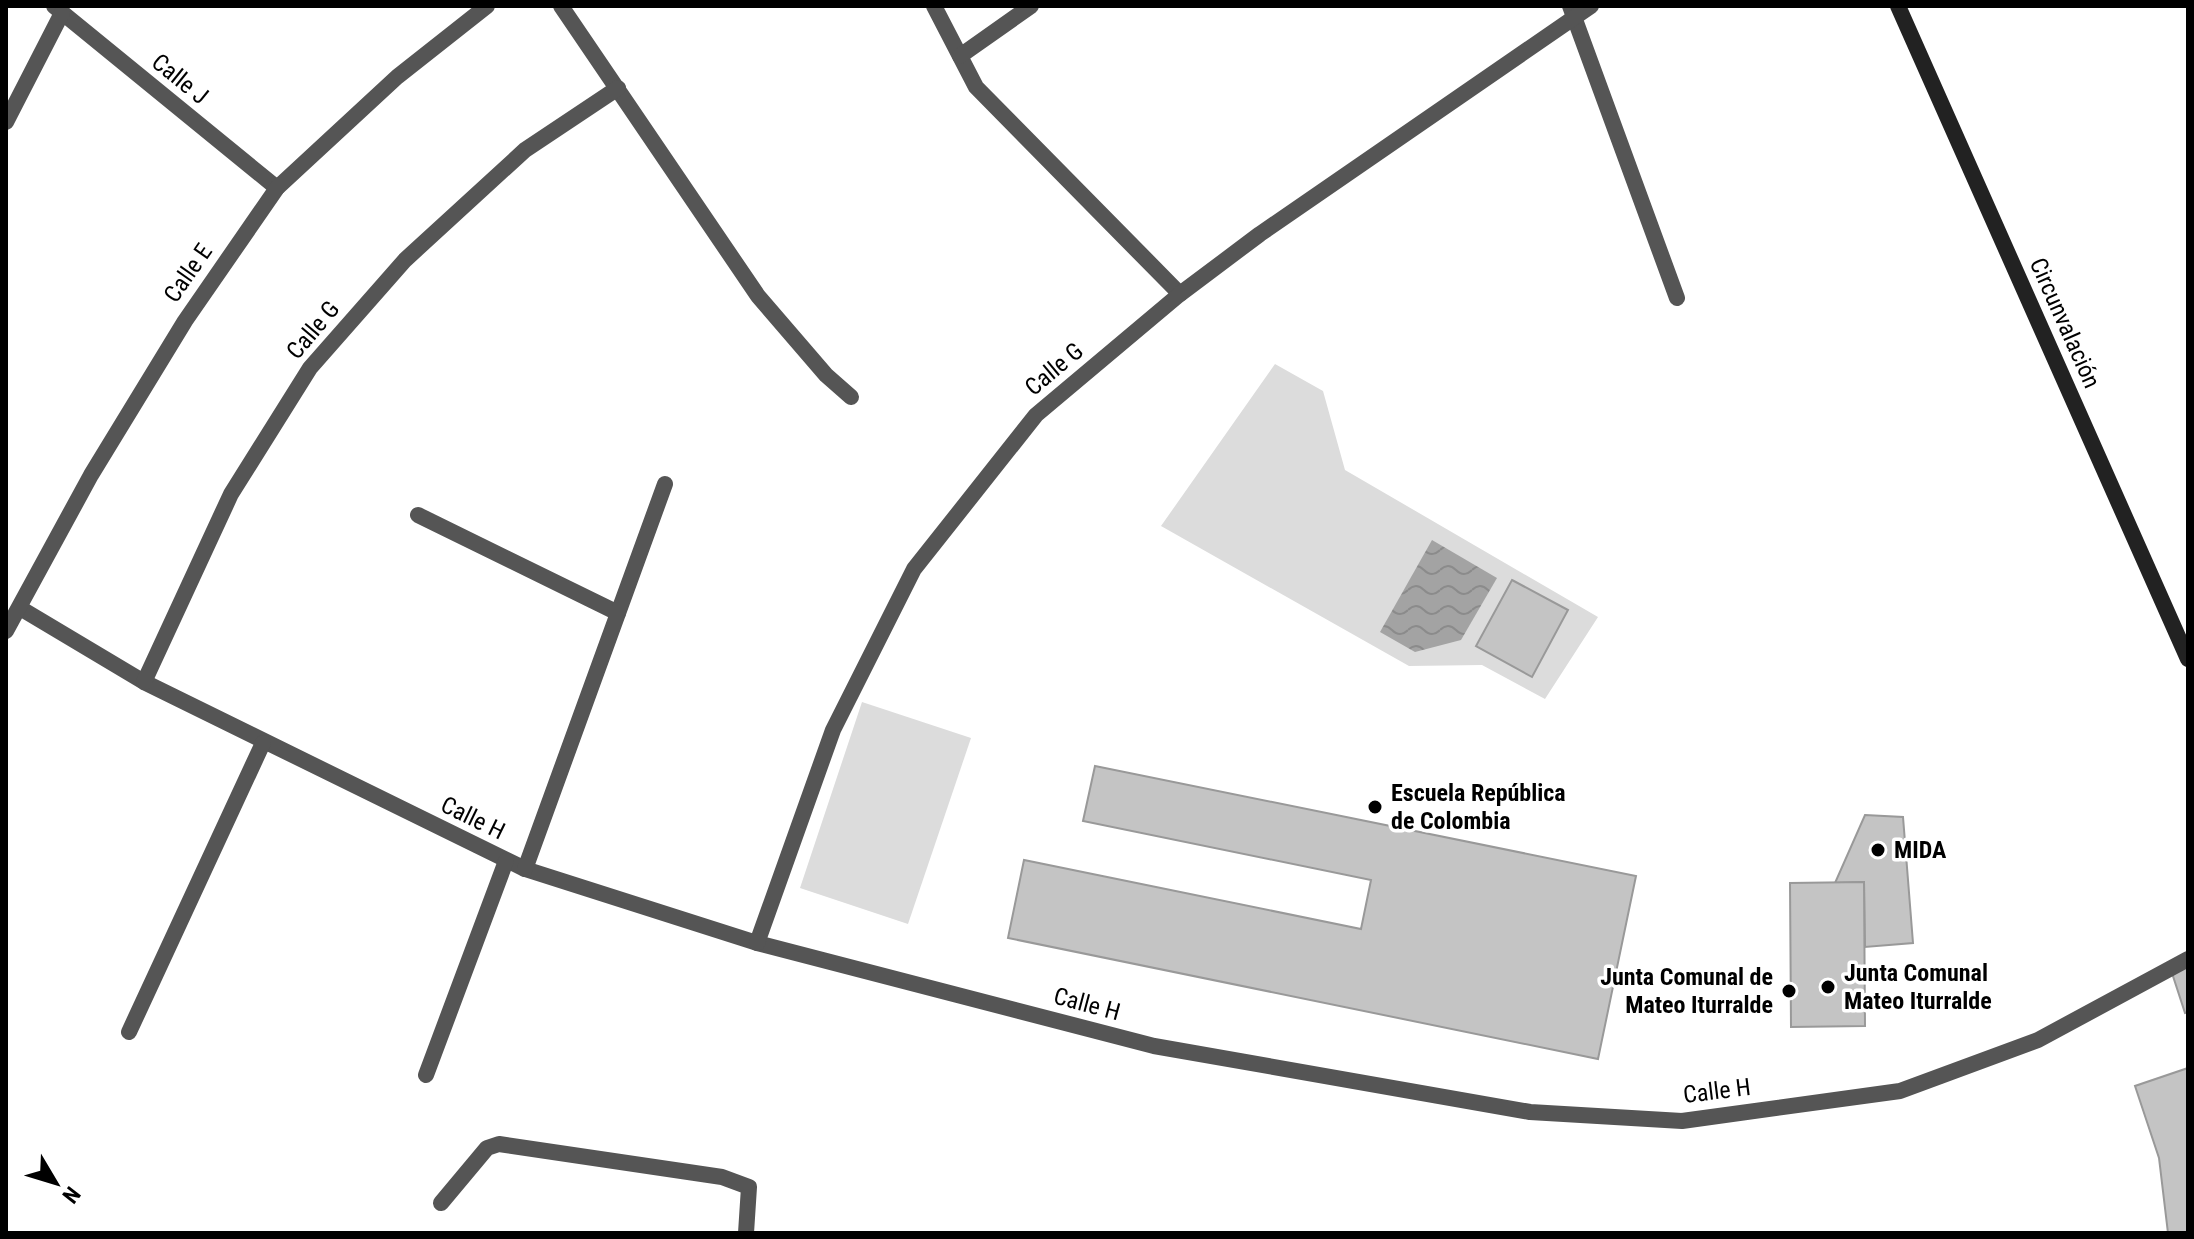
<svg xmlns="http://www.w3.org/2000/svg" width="2194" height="1239" font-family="'Roboto Condensed',sans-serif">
  <defs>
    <pattern id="water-waves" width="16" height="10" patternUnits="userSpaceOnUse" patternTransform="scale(2)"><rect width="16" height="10" fill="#a3a3a3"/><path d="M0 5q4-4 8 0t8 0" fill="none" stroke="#8b8b8b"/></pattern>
  </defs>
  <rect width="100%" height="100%" fill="#fff"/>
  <g fill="#dcdcdc">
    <polygon points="1275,364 1323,391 1345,470 1598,617 1545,699 1482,665 1409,666 1161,526"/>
    <polygon points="862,702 971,738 908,924 800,888"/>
  </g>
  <polygon fill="url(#water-waves)" points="1432,540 1497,578 1461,640 1415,652 1380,632"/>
  <g fill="#c4c4c4" stroke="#999" stroke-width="2">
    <polygon points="1512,580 1568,610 1532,677 1476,646"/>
    <polygon points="1095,766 1636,876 1598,1059 1008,938 1024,860 1361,929 1371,880 1083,821"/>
    <polygon points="1865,815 1903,817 1913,943 1865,947 1864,882 1835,883"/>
    <polygon points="1864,882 1865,1026 1791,1027 1790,883"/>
    <polygon points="2188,967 2188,1012 2185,1013 2172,973"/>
    <polygon points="2188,1068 2188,1233 2168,1233 2159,1158 2135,1086"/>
  </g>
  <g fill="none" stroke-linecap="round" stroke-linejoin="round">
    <g stroke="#555" stroke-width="16">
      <polyline points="54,6 277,188"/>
      <polyline points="561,6 758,296 826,375 851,397"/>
      <polyline points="934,6 976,87 1180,294"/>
      <polyline points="1570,6 1677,298"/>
      <polyline points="960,56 1031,6"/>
      <polyline points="6,122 62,13"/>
      <polyline points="418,515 618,613"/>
      <polyline points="20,608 144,682 525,869 757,943 1154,1046 1530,1112 1682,1121 1900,1091 2038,1040 2188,959"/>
      <polyline points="144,682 231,494 310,368 405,260 525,150 618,88"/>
      <polyline points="525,869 665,484"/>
      <polyline points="757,943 833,730 914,569 1036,415 1180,294 1260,234 1591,6"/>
      <polyline points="129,1032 263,743"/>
      <polyline points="426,1075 506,861"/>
      <polyline points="441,1203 487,1148 499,1144 722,1177 749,1187 746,1233"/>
    </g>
    <polyline stroke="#555" stroke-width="16" points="6,631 91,475 185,321 277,188 397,77 487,6"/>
    <polyline stroke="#222" stroke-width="16" points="1898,6 2188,659"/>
  </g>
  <g fill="#000" stroke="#fff" stroke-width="3">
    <circle cx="1375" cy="807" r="8"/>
    <circle cx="1878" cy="850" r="8"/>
    <circle cx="1828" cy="987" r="8"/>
    <circle cx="1789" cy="991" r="8"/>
  </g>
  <g text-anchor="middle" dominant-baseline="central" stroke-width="7" stroke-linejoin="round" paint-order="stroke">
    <g font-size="24" fill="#000" stroke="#fff">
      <text transform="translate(180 79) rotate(39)">Calle J</text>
      <text transform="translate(188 273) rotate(-55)">Calle E</text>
      <text transform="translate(2065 323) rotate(66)">Circunvalación</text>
      <text transform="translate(313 330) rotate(-50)">Calle G</text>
      <text transform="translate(1054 369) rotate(-40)">Calle G</text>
      <text transform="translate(473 818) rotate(26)">Calle H</text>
      <text transform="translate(1087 1004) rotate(15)">Calle H</text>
      <text transform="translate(1717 1091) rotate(-7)">Calle H</text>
    </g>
    <g font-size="24" font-weight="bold" fill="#000" stroke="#fff" text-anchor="start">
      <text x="1391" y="793">Escuela República<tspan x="1391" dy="28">de Colombia</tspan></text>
      <text x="1894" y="850">MIDA</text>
      <text x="1844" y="973">Junta Comunal<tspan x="1844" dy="28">Mateo Iturralde</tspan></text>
      <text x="1773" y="977" text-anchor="end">Junta Comunal de<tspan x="1773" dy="28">Mateo Iturralde</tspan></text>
    </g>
  </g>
  <rect width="2194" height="1239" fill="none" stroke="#000000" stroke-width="16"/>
  <g transform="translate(56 1183) rotate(128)" stroke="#ffffff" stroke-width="6" paint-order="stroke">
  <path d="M0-6L14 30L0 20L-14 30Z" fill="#000000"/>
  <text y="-12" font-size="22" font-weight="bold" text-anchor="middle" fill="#000000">N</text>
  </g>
</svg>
